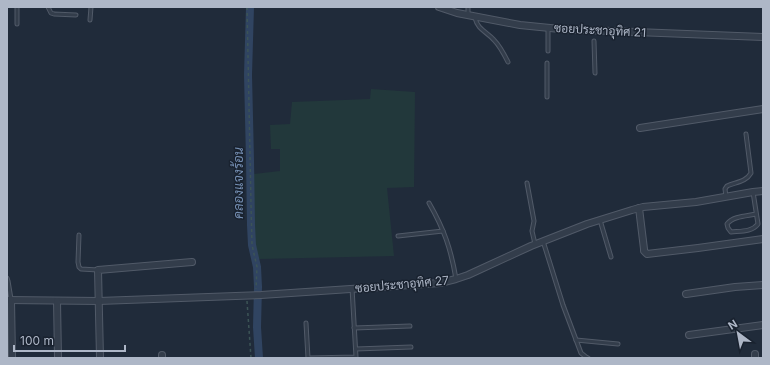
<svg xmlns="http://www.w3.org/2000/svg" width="770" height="365" font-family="Inter,Sarabun,sans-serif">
  <rect width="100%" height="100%" fill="#202b3a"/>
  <polygon fill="#22383b" points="371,89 415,92 414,187 387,188 394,256 259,259 255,253 252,234 253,174 280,171 280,149 271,149 270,125 290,124 292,102 370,99"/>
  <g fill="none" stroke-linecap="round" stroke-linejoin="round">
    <polyline stroke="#304461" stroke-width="8" points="250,7 248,75 250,160 251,225 252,245 257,267 258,287 257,327 259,358"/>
    <g stroke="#515a68" stroke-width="5">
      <g id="lane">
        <polyline points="48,7 51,13 54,14 76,15"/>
        <polyline points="468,15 468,7"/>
        <path d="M475,18C478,30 486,31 494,40C500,46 504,54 508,62"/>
        <polyline points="90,20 91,7"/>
        <polyline points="17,24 17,7"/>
        <polyline points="594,41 595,73"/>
        <polyline points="548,51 548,29"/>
        <polyline points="547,97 547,63"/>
        <polyline points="527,183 534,221 532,231 535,244"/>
        <path d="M753,192L758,224C752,232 741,231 731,232L728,228L727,224C733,216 747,216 756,214"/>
        <path d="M726,197L725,189L727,186C736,182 746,182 751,173L746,134"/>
        <path d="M429,203C444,229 451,249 456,279"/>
        <polyline points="600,220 611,257"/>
        <polyline points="79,235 78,262 79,267 81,269 98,270"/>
        <polyline points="398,236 443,231"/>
        <polyline points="543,241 563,305 581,353 586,357 588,358"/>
        <polyline points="7,278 8,281 11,299"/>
        <polyline points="306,323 308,358"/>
        <polyline points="354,328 410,326"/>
        <polyline points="576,340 618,344"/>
        <polyline points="356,349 411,347"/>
        <polyline points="308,358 356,357 352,288"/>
      </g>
    </g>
    <g stroke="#515a68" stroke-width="8">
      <g id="street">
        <polyline points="439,7 457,13 520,25 560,29 763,37"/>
        <polyline points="640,128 763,109"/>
        <polyline points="639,208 644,249 644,251 647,254 698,248 763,239"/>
        <polyline points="686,294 735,287 763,285"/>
        <polyline points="7,300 99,301 261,295 440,283 456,279 468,275 531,246 587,224 632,210 643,207 696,202 753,192 763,191"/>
        <polyline points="11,300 12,358"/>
        <polyline points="57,301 58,358"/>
        <polyline points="689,335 763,325"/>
        <polyline points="755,354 755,358"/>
        <polyline points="162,355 162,358"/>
        <polyline points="100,358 98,270 192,262"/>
      </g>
    </g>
    <g stroke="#3c5456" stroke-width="1.5" stroke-dasharray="3 3" stroke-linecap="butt">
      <polyline points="247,7 251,204 252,245 257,267 256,289"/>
      <polyline points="247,301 251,358"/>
    </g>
    <use href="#lane" stroke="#333d4b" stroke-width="3"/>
    <use href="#street" stroke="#333d4b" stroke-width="6"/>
  </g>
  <g text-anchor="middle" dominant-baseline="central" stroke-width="3" stroke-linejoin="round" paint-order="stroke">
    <g font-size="12" fill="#aeb7c7" stroke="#19222f">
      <text transform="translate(600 30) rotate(3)">ซอยประชาอุทิศ 21</text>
      <text transform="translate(402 284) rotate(-5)">ซอยประชาอุทิศ 27</text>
    </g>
    <g font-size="13" font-style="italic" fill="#748eb2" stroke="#19222f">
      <text transform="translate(238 183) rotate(-90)">คลองแจงร้อน</text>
    </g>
  </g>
  <rect width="770" height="365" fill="none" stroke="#aeb7c7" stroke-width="16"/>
  <g transform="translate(738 333) rotate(328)" stroke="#19222f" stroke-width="3" paint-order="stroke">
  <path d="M0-3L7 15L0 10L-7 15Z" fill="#aeb7c7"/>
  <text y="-6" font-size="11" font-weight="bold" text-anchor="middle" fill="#aeb7c7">N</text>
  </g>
  <path d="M14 345v6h111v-6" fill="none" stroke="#aeb7c7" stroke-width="2"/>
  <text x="20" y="345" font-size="12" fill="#aeb7c7" stroke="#19222f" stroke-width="3" paint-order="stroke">100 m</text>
</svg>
